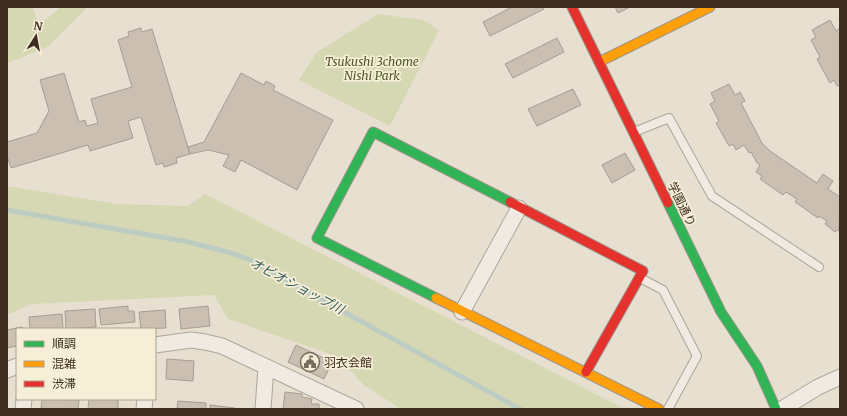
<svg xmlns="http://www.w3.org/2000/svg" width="847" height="416" font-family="Merriweather,'Noto Sans JP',serif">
  <rect width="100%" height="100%" fill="#e7e0d1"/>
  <g fill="#d6d7b3">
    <polygon points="7,7 32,7 40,25 61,7 88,7 49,46 8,63 7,65"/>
    <polygon points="378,14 423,20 439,30 390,126 299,80 316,53"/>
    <polygon points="7,186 117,204 188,206 205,194 625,409 401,409 365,386 336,356 228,319 214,295 32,304 7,315"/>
  </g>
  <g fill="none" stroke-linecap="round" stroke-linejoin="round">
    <polyline stroke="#bcccc2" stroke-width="5" points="7,210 189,242 231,253 250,260 520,409"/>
  </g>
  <g fill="#cbbfb2" stroke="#a89c90">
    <polygon points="512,7 543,7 544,9 490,36 483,22"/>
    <polygon points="615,7 630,7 618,13"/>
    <polygon points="830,20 836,31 840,28 840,85 837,86 834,80 830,83 817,59 820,57 811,40 816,37 812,30"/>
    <polygon points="141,28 142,32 152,29 190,154 176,158 177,163 164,167 163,163 156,165 141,117 128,121 133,138 90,151 88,145 11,168 7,156 7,142 37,133 49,111 40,80 64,73 79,122 85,120 87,126 98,123 91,99 132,87 118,40 129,36 128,32"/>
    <polygon points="557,38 564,52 513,78 505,64"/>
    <polygon points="241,73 264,85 266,81 275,86 273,90 333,120 297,190 241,160 235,172 223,166 229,155 208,150 190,154 188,147 204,142"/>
    <polygon points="729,84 735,95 740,92 745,101 741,103 762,143 770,151 817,183 823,174 833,181 828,189 840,197 839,231 837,230 835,232 825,224 827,221 819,216 818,218 795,202 797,199 786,192 783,195 760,179 762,176 756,172 760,165 757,163 751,152 749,153 744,145 736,150 733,144 729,146 716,123 719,121 710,104 715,101 711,93"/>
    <polygon points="573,89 581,105 537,126 528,109"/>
    <polygon points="625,153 635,170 612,183 602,165"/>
    <polygon points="128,306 128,311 134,311 135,322 101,325 99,309"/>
    <polygon points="208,306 210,326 181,329 179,309"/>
    <polygon points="95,309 96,327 66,329 65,311"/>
    <polygon points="165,310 166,328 141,329 139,312"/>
    <polygon points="62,314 63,329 30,329 29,317"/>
    <polygon points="22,327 23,329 17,329 17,346 7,348 7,330"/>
    <polygon points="296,345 332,362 324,379 288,362"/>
    <polygon points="167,359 194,361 193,381 166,379"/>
    <polygon points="285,392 302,394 302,397 312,399 311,404 319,404 319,409 283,409"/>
    <polygon points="42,399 79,400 78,409 41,409"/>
    <polygon points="89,399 118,399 118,409 88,409"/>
    <polygon points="178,401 206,403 206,409 177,409"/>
    <polygon points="210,405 235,408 235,409 210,409"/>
  </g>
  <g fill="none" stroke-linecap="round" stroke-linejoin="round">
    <g stroke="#ada599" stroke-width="10">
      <g id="lane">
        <polyline points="634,132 669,118 712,196 819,267"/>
        <polyline points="640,278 663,290 697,356 668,409"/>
      </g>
    </g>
    <g stroke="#ada599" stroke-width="17">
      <g id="street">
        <polyline points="462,312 519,208"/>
        <polyline points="155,345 191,340 205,342 222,346 356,409"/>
        <polyline points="7,370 17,366"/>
        <polyline points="23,409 24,399"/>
        <polyline points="144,409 145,399"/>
        <polyline points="263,409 266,367"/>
        <polyline points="782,409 818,387 840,377"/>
      </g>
    </g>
    <g stroke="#9c958a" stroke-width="11">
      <g id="fast">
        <polyline points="668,203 721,312 757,366 776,409"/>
        <polyline points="436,298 317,238 373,132 510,202"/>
      </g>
    </g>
    <g stroke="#9c958a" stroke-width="11">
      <g id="slow">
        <polyline points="599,62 710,7"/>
        <polyline points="436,298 659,409"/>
      </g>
    </g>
    <g stroke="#9c958a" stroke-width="11">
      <g id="jam">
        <polyline points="572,7 668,203"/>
        <polyline points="510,202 643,271 586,372"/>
      </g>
    </g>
    <use href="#lane" stroke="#efebe3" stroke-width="8"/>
    <use href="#street" stroke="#efebe3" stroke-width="15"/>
    <use href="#fast" stroke="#30b455" stroke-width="9"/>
    <use href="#slow" stroke="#ff9f0a" stroke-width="9"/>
    <use href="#jam" stroke="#e5322d" stroke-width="9"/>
  </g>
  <defs>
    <g id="civic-ring" transform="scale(1)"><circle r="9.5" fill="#f7eed8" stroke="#786c5e" stroke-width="1.5"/><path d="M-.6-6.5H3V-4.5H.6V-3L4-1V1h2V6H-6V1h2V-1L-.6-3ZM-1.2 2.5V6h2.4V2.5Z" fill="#786c5e"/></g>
  </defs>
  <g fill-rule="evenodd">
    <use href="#civic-ring" x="310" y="362"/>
  </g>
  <g text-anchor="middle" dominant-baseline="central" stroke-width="3.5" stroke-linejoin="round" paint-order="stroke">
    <g font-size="12" font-style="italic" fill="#4d5a26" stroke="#f7eed8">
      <text x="372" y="61">Tsukushi 3chome<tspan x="372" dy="14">Nishi Park</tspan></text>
    </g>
    <g font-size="12" fill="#3d2e20" stroke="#f7eed8">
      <text transform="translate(682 204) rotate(64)">学園通り</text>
    </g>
    <g font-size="12" fill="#3d2e20" stroke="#f7eed8" text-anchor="start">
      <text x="324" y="362">羽衣会館</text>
    </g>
    <g font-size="13" font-style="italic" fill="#2f5d5a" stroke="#f7eed8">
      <text transform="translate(297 286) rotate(28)">オビオショップ川</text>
    </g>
  </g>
  <rect width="847" height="416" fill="none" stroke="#3d2e20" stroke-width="16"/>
  <rect x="16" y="328" width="140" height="72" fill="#f7eed8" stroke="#ada18e"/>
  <rect x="24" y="341" width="20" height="6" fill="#30b455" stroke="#ada18e"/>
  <text x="52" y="348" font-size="12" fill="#3d2e20">順調</text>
  <rect x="24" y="361" width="20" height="6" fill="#ff9f0a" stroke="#ada18e"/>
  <text x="52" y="368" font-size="12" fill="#3d2e20">混雑</text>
  <rect x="24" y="381" width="20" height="6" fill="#e5322d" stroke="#ada18e"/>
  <text x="52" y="388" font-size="12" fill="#3d2e20">渋滞</text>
  <g transform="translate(36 36) rotate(11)" stroke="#f7eed8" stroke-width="3" paint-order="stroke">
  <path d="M0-3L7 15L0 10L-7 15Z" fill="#3d2e20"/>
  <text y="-6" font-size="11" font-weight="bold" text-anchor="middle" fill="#3d2e20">N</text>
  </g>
</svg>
